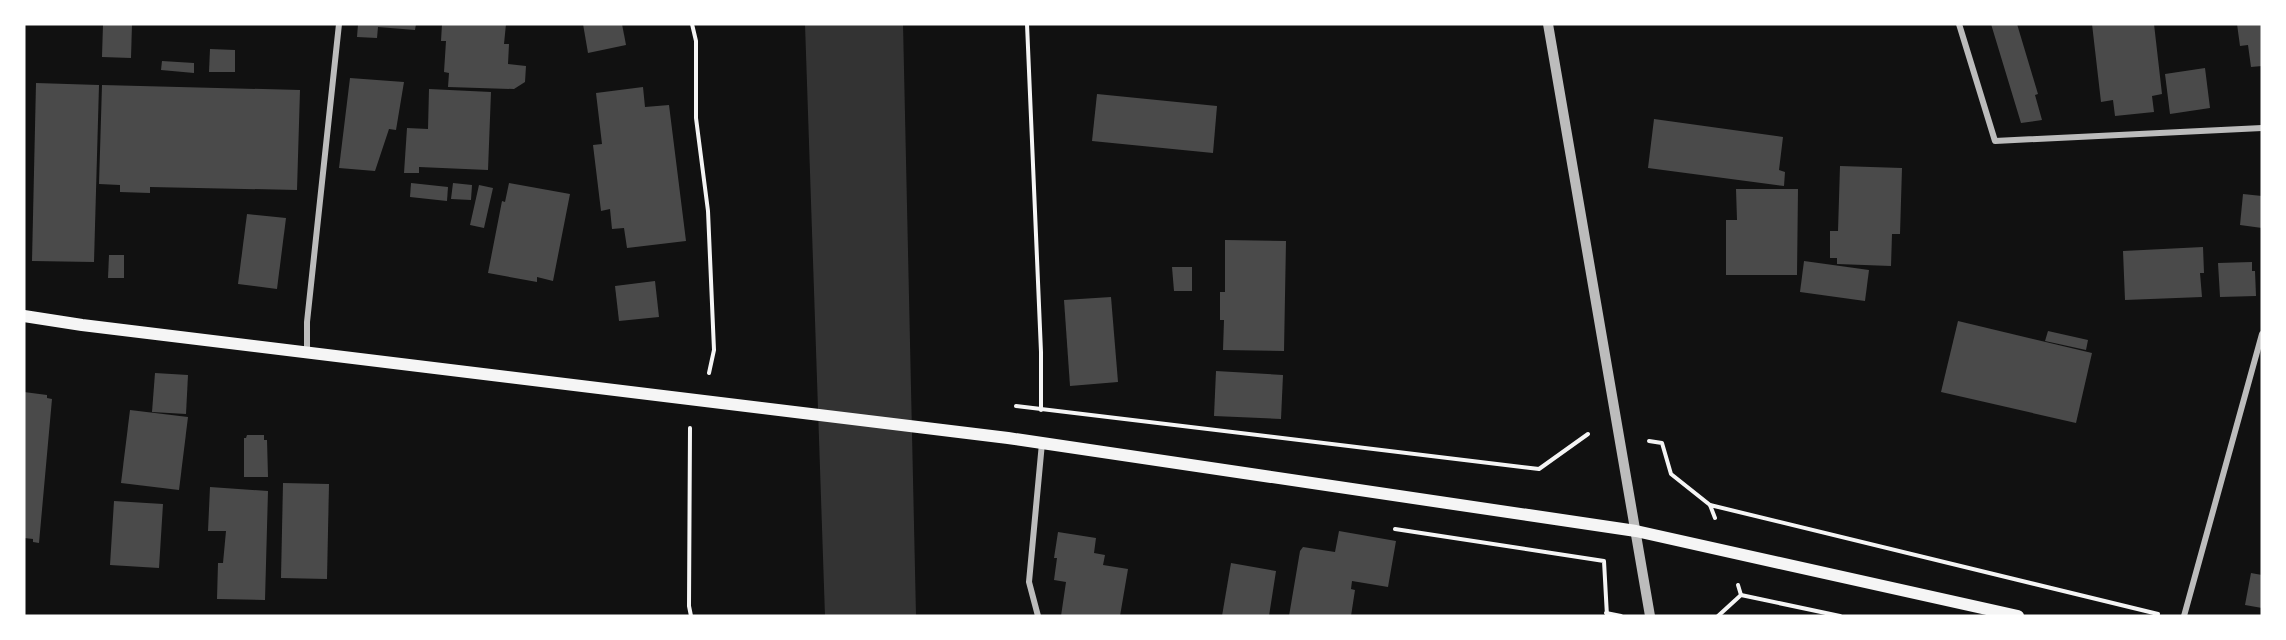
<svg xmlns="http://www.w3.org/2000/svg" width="2286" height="640" font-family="'Titillium Web',sans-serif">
  <rect width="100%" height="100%" fill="#111"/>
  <polygon fill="#333" points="805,24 903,24 916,616 825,616"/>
  <g fill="#4a4a4a">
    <polygon points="103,24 132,24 131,58 102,57"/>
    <polygon points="358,24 416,24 415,30 378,27 377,38 357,37"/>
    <polygon points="442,24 506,24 504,44 509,44 508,64 526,66 525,82 514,89 448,87 449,73 444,72 446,41 441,41"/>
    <polygon points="583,24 622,24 626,45 588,53"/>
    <polygon points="1991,24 2017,24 2038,94 2035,95 2042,120 2021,123"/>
    <polygon points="2092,24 2154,24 2162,94 2152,96 2154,112 2115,116 2113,100 2101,102"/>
    <polygon points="2237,24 2262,24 2262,66 2251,67 2248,45 2240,46"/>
    <polygon points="210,49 235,50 235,72 209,72"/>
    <polygon points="162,61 194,63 194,73 161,70"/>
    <polygon points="2205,68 2210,108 2170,114 2165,74"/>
    <polygon points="350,78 404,82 396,130 389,129 375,171 339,168"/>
    <polygon points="36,83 99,85 94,262 32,261"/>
    <polygon points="102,85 300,90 297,190 150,187 150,193 120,192 120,185 99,184"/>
    <polygon points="643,87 645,107 669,105 686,241 627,248 624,228 612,229 610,209 601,211 593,145 602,144 596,93"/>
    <polygon points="429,89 491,92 488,170 419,167 419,173 404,173 407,128 428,129"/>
    <polygon points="1097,94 1217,106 1213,153 1092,141"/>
    <polygon points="1654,119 1783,137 1779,170 1785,172 1784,186 1648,168"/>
    <polygon points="1840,166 1902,168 1900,234 1892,234 1891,266 1837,264 1837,258 1830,258 1830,231 1838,231"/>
    <polygon points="411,183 448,187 447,201 410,197"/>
    <polygon points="453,183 472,185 471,200 451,199"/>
    <polygon points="509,183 570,194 553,281 537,277 537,282 488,273 502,201 505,202"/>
    <polygon points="479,185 493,188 484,228 470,225"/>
    <polygon points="1736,189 1798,189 1797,275 1726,275 1726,220 1737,220"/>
    <polygon points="2243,194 2262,196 2262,228 2240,225"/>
    <polygon points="247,214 286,218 277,289 238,284"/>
    <polygon points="1225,240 1286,241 1284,351 1223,350 1224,320 1220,320 1220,292 1225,292"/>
    <polygon points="2203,247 2204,273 2200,273 2202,297 2125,300 2123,251"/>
    <polygon points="109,255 124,255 124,278 108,278"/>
    <polygon points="1804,261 1869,270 1865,301 1800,292"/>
    <polygon points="2252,262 2252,271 2255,271 2256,296 2220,297 2218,263"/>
    <polygon points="1172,267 1192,267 1192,291 1174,291"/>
    <polygon points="655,281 659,317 619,321 615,286"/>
    <polygon points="1111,297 1118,382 1070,386 1064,300"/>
    <polygon points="1958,321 2092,353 2076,423 1941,392"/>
    <polygon points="2048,331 2088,340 2086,350 2045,341"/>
    <polygon points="1216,371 1283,375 1281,419 1214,416"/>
    <polygon points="155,373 188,375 186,414 152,412"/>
    <polygon points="24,392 47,395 47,398 52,399 39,543 33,542 33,539 24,538"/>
    <polygon points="130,410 188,417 179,490 121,483"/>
    <polygon points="247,435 264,435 264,440 267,440 268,477 244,477 244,438 246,438"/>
    <polygon points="283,483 329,484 327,579 281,578"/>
    <polygon points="210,487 268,491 265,600 217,599 218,563 223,563 226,531 208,531"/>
    <polygon points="114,501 163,504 159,568 110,565"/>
    <polygon points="1339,531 1396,541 1388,587 1352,581 1351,589 1355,590 1351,616 1289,616 1300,551 1303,547 1335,552"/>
    <polygon points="1058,532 1096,538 1094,553 1105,555 1103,565 1128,569 1120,616 1061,616 1066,582 1054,580 1057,558 1054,558"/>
    <polygon points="1231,563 1276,571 1269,616 1222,616"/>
    <polygon points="2251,573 2262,575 2262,608 2245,605"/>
  </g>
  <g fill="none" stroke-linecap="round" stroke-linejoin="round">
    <g stroke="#f5f5f5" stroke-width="4">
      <polyline points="692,24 696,41 696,118 708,211 714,350 709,373"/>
      <polyline points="1027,24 1041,352 1041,410"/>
      <polyline points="1016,406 1539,469 1588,434"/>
      <polyline points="690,428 689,606 691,616"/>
      <polyline points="1649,441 1662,443 1671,474 1710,505"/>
      <polyline points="1715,518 1710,505 2158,614"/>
      <polyline points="1395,529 1604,561 1607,616"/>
      <polyline points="1738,585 1741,595"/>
      <polyline points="1606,613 1621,616"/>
      <polyline points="1718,616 1741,595 1840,616"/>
    </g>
    <g stroke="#bcbcbc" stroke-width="6">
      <polyline points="1959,24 1995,141 2262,128"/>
      <polyline points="307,352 307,322 339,24"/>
      <polyline points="1038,616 1029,582 1042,443"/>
      <polyline points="2184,616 2262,334"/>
    </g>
    <polyline stroke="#bcbcbc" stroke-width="10" points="1548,24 1650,616"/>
    <polyline stroke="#f5f5f5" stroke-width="12" points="24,316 82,325 1008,438 1636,531 2018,616"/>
  </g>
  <rect width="2286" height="640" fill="none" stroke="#ffffff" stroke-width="51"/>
</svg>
